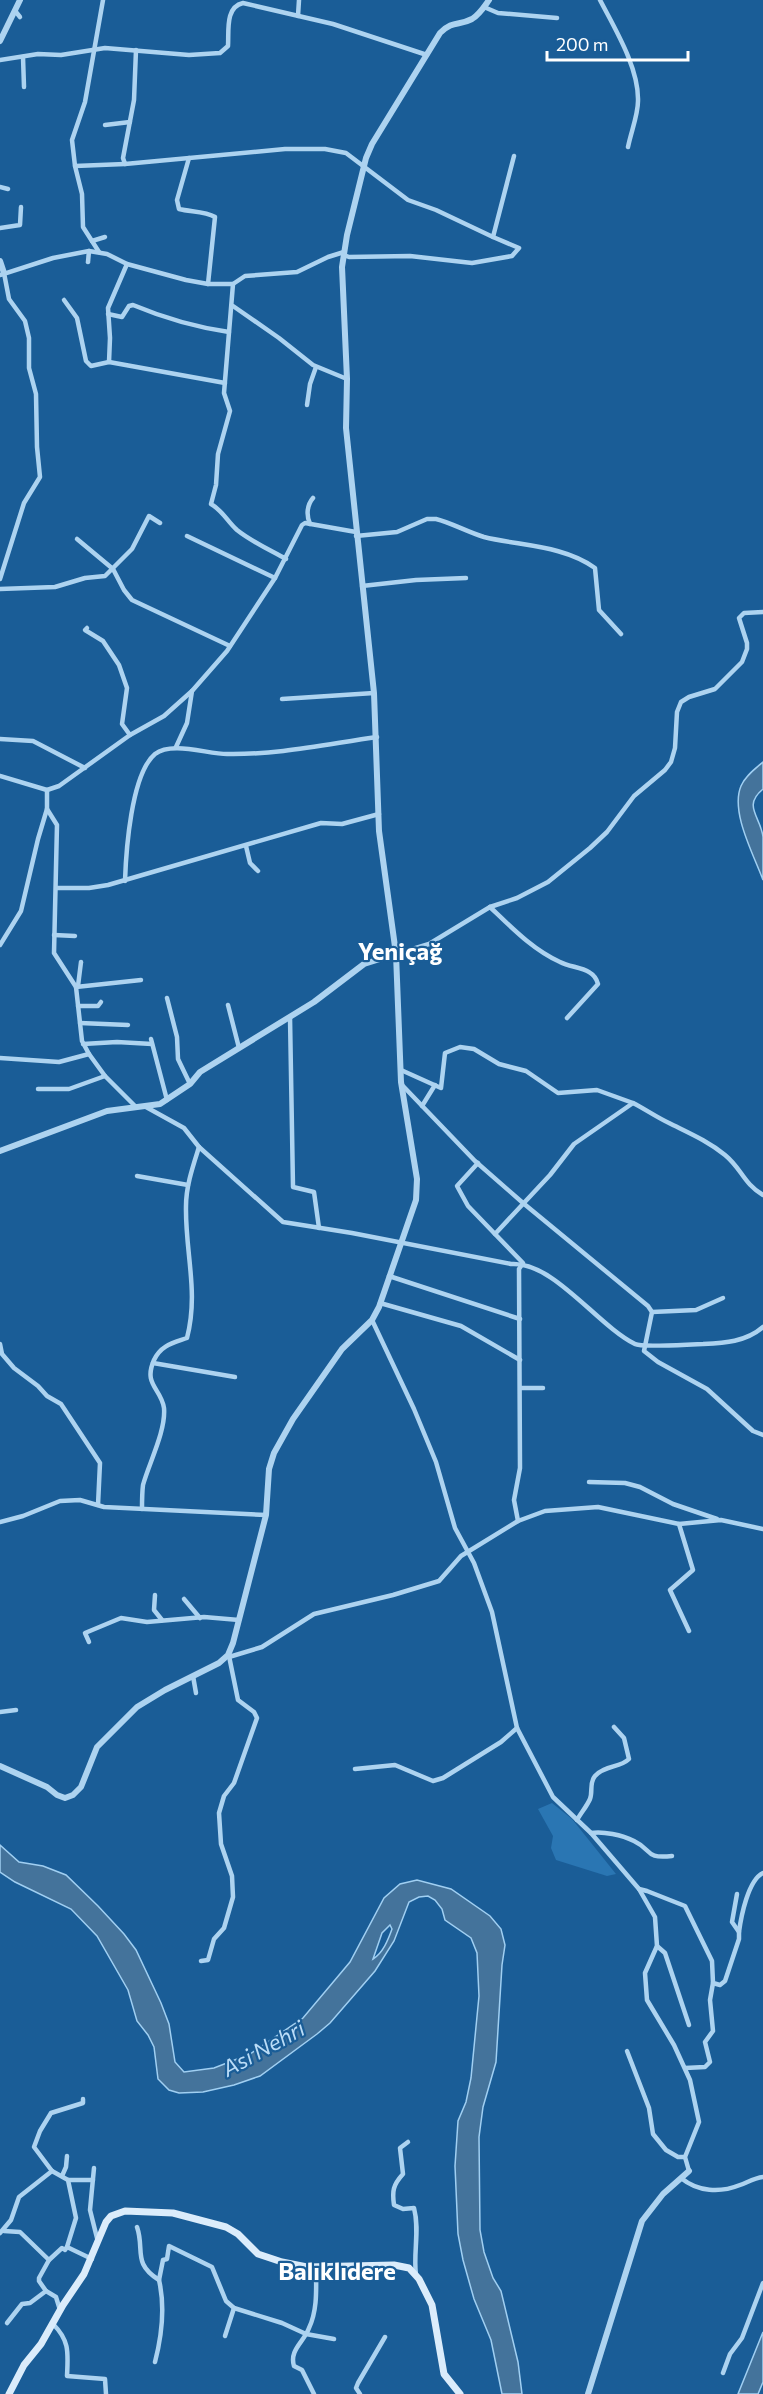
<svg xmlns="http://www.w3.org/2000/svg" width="763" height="2394" font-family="Commissioner,sans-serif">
  <rect width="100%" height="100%" fill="#1a5d97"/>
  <polygon fill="#2a76b3" points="552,1803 572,1819 616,1874 607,1876 556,1860 551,1848 553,1836 538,1809"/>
  <g fill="#44739b" stroke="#a0cff2" stroke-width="1.5" fill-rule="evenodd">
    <path d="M763,762V789C742,806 761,817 763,837C763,851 763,866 763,880C754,855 730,812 741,786C745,776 755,769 763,762Z"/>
    <path d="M0,1845L19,1862L43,1866L66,1875L98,1906L124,1934L136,1950L161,2003L169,2024L175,2062L184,2072L214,2068L250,2054L303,2018L350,1962L384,1898L400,1884L417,1880L451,1889L490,1916L501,1929L505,1945L502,1965L496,2062L483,2107L479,2137L480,2230L484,2252L493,2278L501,2291L518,2362L522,2394H502L491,2340L474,2299L463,2260L458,2234L455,2166L458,2121L466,2102L471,2078L479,1996L477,1953L471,1938L445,1920L442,1909L435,1900L428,1896L419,1897L409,1902L394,1941L375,1971L330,2023L317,2034L260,2076L234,2085L203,2092L179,2093L169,2090L158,2079L154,2047L148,2035L137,2021L128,1990L97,1936L71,1909L15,1882L0,1872ZM390,1925L392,1929C388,1940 383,1953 373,1959L382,1933Z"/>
    <polygon points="763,2332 763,2382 758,2394 738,2394"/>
  </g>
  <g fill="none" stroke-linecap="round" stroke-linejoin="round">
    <g stroke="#add3f0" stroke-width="4.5">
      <path d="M600,0C615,29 639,68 638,101C638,115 631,132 628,147"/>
      <polyline points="484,7 498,13 557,18"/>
      <polyline points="16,12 20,17"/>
      <polyline points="298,16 299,0"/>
      <polyline points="136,50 134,100 123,158 125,164 285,149 325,149 346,153 408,200 436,210 493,237 514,156"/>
      <polyline points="23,57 24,87"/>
      <path d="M0,60L38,54L61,55L105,48L189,55L220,53L228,46C229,31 225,7 243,3L333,24L427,55"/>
      <polyline points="105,125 130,122"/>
      <path d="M189,158L177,200L179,209C191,212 205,211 215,217L208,284"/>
      <polyline points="75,166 125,164"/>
      <polyline points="0,187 8,189"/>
      <polyline points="0,228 20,225 21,207"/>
      <polyline points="92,241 105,237"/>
      <polyline points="99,252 83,227 82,194 75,166 72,140 85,102 103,0"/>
      <polyline points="344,255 349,257 410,256 472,263 512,256 519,248 493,237"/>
      <polyline points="88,262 89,251"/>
      <polyline points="0,275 53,258 89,251 107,254 127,264 186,280 208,284 233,284 245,276 297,272 328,257 344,252"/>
      <path d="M233,284L224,393L230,411L218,454L216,485L211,504C223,511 227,521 237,530C252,542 270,550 286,559"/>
      <polyline points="64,300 77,318 86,361 91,366 109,362 225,383"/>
      <polyline points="233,306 279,338 313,365 347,379"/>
      <path d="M108,314L122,317L129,306L133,305C164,318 195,327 229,332"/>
      <polyline points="109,362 110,338 108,308 127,264"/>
      <polyline points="307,405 310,384 316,367"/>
      <path d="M310,524C306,515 307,505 313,498"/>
      <polyline points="187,536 275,578"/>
      <path d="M356,536L397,532L427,519H436C452,523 467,532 484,537C520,546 563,545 595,568L599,610L621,634"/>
      <polyline points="77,539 113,569 124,590 132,600 230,646"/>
      <polyline points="0,579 24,503 40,477 37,447 36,394 29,368 29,338 25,321 9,299 4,273"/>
      <polyline points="362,586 416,580 466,578"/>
      <polyline points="0,589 55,587 85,578 105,576 132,549 149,516 160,523"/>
      <polyline points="87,628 85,630 103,641 119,665 127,688 122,724 130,735"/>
      <polyline points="282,699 374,693"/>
      <polyline points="0,739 33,741 85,768"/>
      <polyline points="176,747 187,723 192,691 227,651 275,578 302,525 305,523 356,532"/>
      <polyline points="0,776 47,790 59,786 130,735 164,716 192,691"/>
      <polyline points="47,790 47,809 57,825 54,953 76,987 82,1041 89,1054 105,1076 136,1107"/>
      <polyline points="246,846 250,863 258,871"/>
      <path d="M125,881C126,852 131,774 155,754C172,741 207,754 227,754C277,755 327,744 377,737"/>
      <polyline points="57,888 89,888 108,885 321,823 342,824 379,814"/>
      <path d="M490,907C511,927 533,950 560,962C574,969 594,967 598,984L567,1018"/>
      <polyline points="54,935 75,936"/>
      <polyline points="0,945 21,911 38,839 47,809"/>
      <polyline points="396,954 429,944 490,907 517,898 548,882 590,848 607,832 634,796 665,770 671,762 675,748 677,712 681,702 689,697 715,689 742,662 747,649 747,643 739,618 744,613 763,612"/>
      <polyline points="78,986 81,962"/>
      <polyline points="76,987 141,980"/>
      <polyline points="167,998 177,1037 178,1059 190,1084"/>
      <polyline points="228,1005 239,1048"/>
      <polyline points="78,1006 98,1006 101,1002"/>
      <polyline points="290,1017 293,1187 314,1192 319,1228"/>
      <polyline points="80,1023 128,1025"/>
      <polyline points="151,1039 167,1100"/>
      <polyline points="83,1044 117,1042 152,1044"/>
      <polyline points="0,1058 59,1062 89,1054"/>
      <polyline points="401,1070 441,1088 445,1053 460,1047 474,1049 499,1064 526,1071 558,1093 597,1090 633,1103"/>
      <polyline points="403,1086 475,1161 523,1203 648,1306 652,1312 644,1351 658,1362 707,1389 753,1431 763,1435"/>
      <polyline points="38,1089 69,1089 105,1076"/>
      <polyline points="422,1106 435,1085"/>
      <path d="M146,1107L184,1128L199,1147L283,1222L352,1233L511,1264C553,1261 597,1325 635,1344C642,1348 691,1344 703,1344C724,1343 746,1342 763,1327"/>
      <polyline points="478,1163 457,1186 468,1206 495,1234"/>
      <polyline points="137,1176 188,1185"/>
      <polyline points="389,1276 520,1319"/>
      <polyline points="380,1303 461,1326 520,1360"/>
      <polyline points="652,1312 696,1310 723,1298"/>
      <polyline points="372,1320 414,1409 436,1462 455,1528 474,1563 492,1612 517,1728 553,1797 591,1833 639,1889 655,1917 657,1946 645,1973 647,2000 674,2045 690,2080 699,2122 685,2157 689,2171"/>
      <polyline points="0,1344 2,1354 14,1368 38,1386 47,1396 61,1404 100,1463 98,1505"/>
      <polyline points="153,1363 235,1377"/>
      <polyline points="521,1388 543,1388"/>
      <polyline points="589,1482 625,1483 640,1487 673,1504 717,1519"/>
      <path d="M142,1509C142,1501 142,1493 143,1485C149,1463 166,1431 164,1408C161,1388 143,1385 154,1360C161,1345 173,1343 187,1338C199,1292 185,1252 186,1206C186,1186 193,1166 199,1147"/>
      <path d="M518,1521L514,1500L520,1468L519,1269L523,1263L495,1234L550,1175L574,1144L633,1103C645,1109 656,1117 669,1123C689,1133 708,1141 725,1155C742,1169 743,1183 763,1195"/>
      <polyline points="0,1522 23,1516 60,1501 80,1500 104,1507 266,1515"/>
      <polyline points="679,1524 693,1570 670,1590 689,1631"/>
      <polyline points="155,1595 154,1610 162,1620"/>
      <polyline points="184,1599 200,1618"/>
      <polyline points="89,1642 85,1633 121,1618 147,1622 204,1617 239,1620"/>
      <polyline points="229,1657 262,1647 314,1614 393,1595 439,1581 461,1556 518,1521 545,1511 598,1507 679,1524 721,1520 763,1529"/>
      <polyline points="193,1676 196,1693"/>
      <polyline points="0,1712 16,1710"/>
      <polyline points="355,1769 395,1765 433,1781 443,1778 501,1742 517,1728"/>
      <path d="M577,1820C581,1813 587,1806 590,1799C593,1791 589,1783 595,1776C605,1765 620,1768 629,1759L624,1738L614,1727"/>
      <path d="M591,1833C603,1831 622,1835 634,1841C653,1850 644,1859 672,1856"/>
      <polyline points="639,1889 647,1891 685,1906 712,1961 713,1983 720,1985 725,1981 739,1939 739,1932 732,1922 737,1894"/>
      <path d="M739,1932C741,1917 748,1880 763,1873"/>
      <polyline points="657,1946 665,1953 689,2025"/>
      <polyline points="201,1961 208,1960 214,1939 224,1928 233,1897 232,1876 221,1844 219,1813 224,1796 234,1783 257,1718 254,1712 238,1700 229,1656"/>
      <polyline points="627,2051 649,2108 653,2134 666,2150 678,2157 685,2157"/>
      <polyline points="685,2068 705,2067 710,2062 705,2042 713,2031 710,2000 713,1983"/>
      <polyline points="83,2099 83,2103 51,2113 40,2131 34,2147 52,2171 68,2180 76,2218 67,2247 92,2259"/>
      <path d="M408,2142L400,2148L403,2174C393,2185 392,2191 394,2205L403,2209L414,2208C420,2231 413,2252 416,2275"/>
      <polyline points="94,2168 90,2210 98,2242"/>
      <polyline points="62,2176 66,2167 67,2156"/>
      <path d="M681,2178C698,2192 720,2193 740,2185C748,2182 755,2178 763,2177"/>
      <polyline points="68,2180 93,2180"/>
      <path d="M137,2227C145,2250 132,2263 159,2280C165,2306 162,2335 155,2362"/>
      <polyline points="4,2231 20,2232 49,2260"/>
      <polyline points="0,2233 11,2220 19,2197 52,2171"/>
      <polyline points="159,2280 163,2260 167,2259 169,2246 212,2267 226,2301 234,2308 282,2323 306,2334 334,2339"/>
      <polyline points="46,2291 39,2281 39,2278 49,2260 62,2248 65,2250 67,2247"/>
      <polyline points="7,2323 22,2304 30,2303 46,2291 56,2297 60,2310"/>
      <path d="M53,2324C70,2341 68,2353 67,2376L105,2379L106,2394"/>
      <polyline points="225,2336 234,2308"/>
      <polyline points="723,2373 730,2354 742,2338 763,2283"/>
      <path d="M314,2394L302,2370L294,2366C289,2350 304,2342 309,2328C318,2309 316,2287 316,2267"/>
      <polyline points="360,2394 356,2388 358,2383 385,2337"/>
    </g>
    <g stroke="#add3f0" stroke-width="6">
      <polyline points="0,41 20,0"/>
      <polyline points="0,261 4,273"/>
      <polyline points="0,1151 107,1111 160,1104 190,1084 200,1072 314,1002 364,964 396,954"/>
      <path d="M0,1766L47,1787L57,1795L65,1798L73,1795L81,1787L97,1747L137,1707L165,1690L219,1663L228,1655L233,1643L266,1515L269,1469L274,1453L293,1419L342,1349L372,1320L379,1307L416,1200L417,1179L401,1082L396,954L379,831L374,693L346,428L347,379L342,267L347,235L366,158L372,144L440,33C453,20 459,26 472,19C479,15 484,7 489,0"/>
      <polyline points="588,2394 642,2221 663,2194 689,2171"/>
    </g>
    <polyline stroke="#dbecfb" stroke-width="7" points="9,2394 24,2365 41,2344 63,2305 84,2274 106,2222 111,2216 125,2211 173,2213 226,2227 238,2234 258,2254 282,2262 307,2267 394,2265 409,2268 419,2279 432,2305 444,2374 460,2394"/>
  </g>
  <g text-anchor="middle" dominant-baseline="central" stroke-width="4.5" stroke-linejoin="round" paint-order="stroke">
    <g font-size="22" font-style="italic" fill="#badcf7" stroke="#1a5d97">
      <text transform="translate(263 2048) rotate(-29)">Asi Nehri</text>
    </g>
    <g font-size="24" font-weight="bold" fill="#fff" stroke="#1a5d97">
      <text x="400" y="950">Yeniçağ</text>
      <text x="337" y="2270">Balıklıdere</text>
    </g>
  </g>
  <path d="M547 51v9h141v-9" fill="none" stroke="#ffffff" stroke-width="3"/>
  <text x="556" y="51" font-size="18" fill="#ffffff" stroke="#1a5d97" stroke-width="4.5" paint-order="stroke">200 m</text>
</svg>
